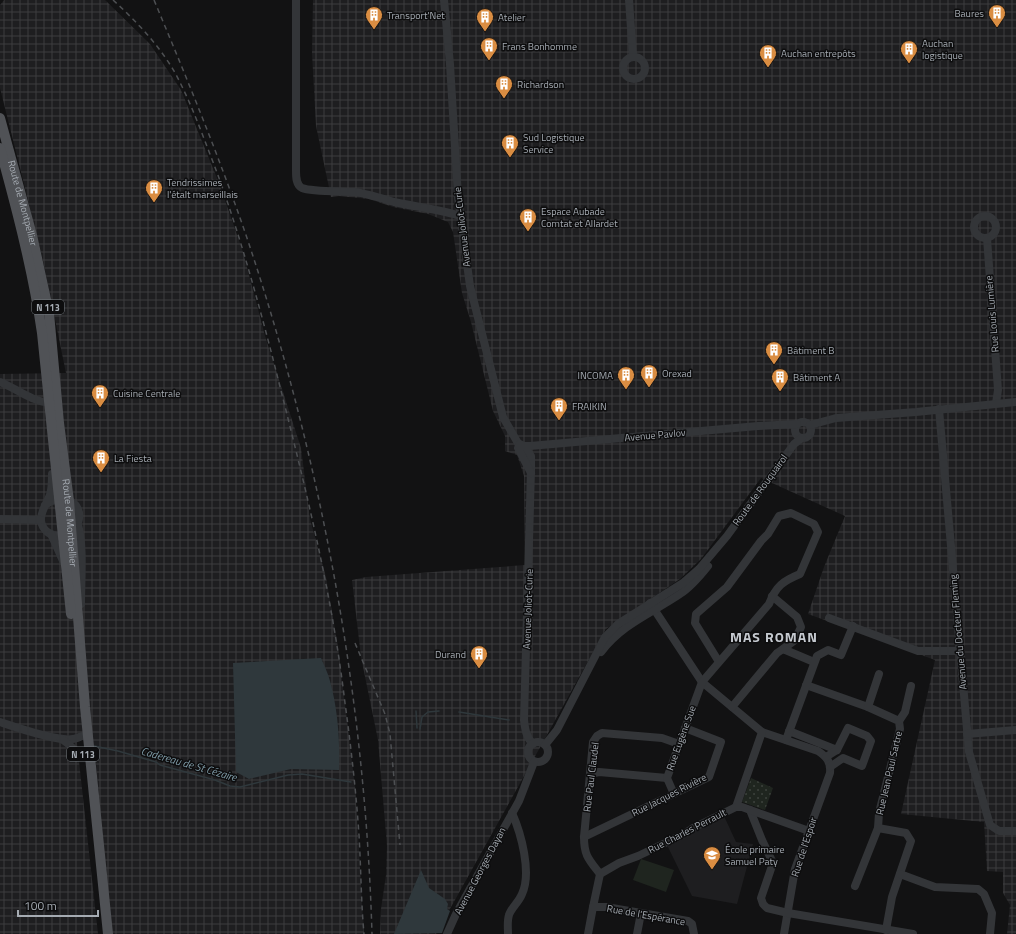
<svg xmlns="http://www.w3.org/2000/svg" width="1016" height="934" font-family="'Titillium Web',sans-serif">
  <defs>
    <pattern id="industrial-grid" width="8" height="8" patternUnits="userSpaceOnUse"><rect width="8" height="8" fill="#1e1e20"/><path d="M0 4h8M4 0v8" fill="none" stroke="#3c3c3e"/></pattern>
    <pattern id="grass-dots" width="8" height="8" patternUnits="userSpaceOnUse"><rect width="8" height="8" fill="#1f251f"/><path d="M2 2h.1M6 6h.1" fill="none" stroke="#3d423d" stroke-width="1.8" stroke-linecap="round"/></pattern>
  </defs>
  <rect width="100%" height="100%" fill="#121213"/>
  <polygon fill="#1e1e20" points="724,816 736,842 753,844 737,904 692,896 667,845"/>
  <g fill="url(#industrial-grid)">
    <polygon points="4,0 105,0 150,44 181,90 219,183 243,252 265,336 301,448 310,519 326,577 338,647 355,786 364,934 112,934 103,850 95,750 76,734 98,934 0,934 0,374 66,373 42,256 0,88 0,5"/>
    <polygon points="313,0 1016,0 1016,934 1007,934 1010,905 1003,893 1003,872 987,871 984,822 901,814 935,660 808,614 824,567 845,516 761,478 701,559 680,579 606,629 436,934 380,934 381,909 386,875 387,846 378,740 361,657 352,580 366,577 525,565 524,476 517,455 505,451 505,436 493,411 471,322 462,293 453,232 448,222 428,214 393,207 369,199 339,196 331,197 316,126 312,53"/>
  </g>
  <polygon fill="url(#grass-dots)" points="751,778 773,788 765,810 742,802"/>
  <polygon fill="#1f251f" points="641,859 674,870 666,892 633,880"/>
  <g fill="#2f383c">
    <path d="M321,658C324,665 328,673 330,681C338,710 340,741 339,770L291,769L249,779L236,772L233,663Z"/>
    <polygon points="421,870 429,888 445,899 448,904 447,909 450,911 442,933 394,934"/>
  </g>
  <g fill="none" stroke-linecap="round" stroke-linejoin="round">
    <g stroke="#2f383c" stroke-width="1.5">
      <polyline points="416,711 417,728"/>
      <polyline points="459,712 509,720"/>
      <polyline points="420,729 422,717 428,712 439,711"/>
      <polyline points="94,746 118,751 156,762 160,765 215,780 230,786 240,787 288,775 302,774 351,782"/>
    </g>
    <g stroke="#333538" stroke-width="8">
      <path d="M296,0V171C296,177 296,185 302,188C312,192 342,191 355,192C368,194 381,198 394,202C416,207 439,209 460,216"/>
      <polyline points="444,0 450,64 458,197 470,286 503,417 519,445"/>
      <polyline points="629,0 633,57"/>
      <circle cx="634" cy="68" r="11"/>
      <circle cx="985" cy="227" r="11"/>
      <polyline points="987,238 998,390 996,403"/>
      <path d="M0,382C17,389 31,401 49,403"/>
      <polyline points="939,409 969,752 990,825 999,831 1016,831"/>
      <circle cx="803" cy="430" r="8"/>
      <polyline points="810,425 836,418 916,412 1016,402"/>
      <path d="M524,446L531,456V470L524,720C525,729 526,737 533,744"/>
      <polyline points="531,473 518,448 520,444 524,446 530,446 758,426 797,424"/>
      <path d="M45,505C61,493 85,501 78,523C73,542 44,540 41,521C40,512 47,503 50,495C52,488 52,482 52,474"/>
      <polyline points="0,519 41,520"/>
      <path d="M78,525C84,545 81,581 81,604"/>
      <polyline points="51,534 63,561"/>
      <polyline points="772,596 797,617 801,627 795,640 783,649"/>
      <path d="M650,603L702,682L762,732L818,751C827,757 831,762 830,773L795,869L784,934"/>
      <polyline points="829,618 918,651 960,651"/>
      <path d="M601,652C622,624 652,613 680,594C691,587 700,576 708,566"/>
      <polyline points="806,685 868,707 899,721 900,729 879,813 878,828 855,886"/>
      <polyline points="732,707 777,653 783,649 814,662"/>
      <polyline points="868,707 879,674"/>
      <polyline points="899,721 905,712 911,686"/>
      <path d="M0,722C15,727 58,742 73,739C76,739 79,737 82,736"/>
      <polyline points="789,731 837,750"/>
      <polyline points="967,734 1016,730"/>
      <path d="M61,739C71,744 73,751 84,756"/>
      <polyline points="786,740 817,656 828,650 841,655 853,626"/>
      <circle cx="538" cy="752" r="10"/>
      <polyline points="545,745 557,730 605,637 618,624 683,583 699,569 727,536 794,444 802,438"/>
      <polyline points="826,757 837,750 848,728 867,736 871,741 862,766 843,758 830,767"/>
      <polyline points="590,774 599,772 667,778"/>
      <path d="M674,794L667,778L702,682L769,604C776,586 783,581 800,574L818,532L814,524L791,513L779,516L768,534L761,541L727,587L696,614L695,623L719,662"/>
      <polyline points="736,807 762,732"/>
      <polyline points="750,810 762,840 773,863 761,898 763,904 767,908 788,913 913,934"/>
      <polyline points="878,828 906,833 911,841 892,897 886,930"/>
      <polyline points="584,837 709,777 721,742 685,728"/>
      <path d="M600,874C589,860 584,856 584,837L593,742L597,736L602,733L662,738L679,744"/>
      <polyline points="900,874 935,887 978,889 984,894 992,913 990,934"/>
      <polyline points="593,907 600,874 619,863 638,856 684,834 693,828 736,807 742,807 809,831"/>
      <polyline points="447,934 456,914 519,801 534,762"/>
      <path d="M508,934C508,928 507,921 509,915C511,908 519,902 522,894C532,873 521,833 512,813"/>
      <polyline points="588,934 593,907 606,907 688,921 692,924 694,934"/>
      <polyline points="637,934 641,913"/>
    </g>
    <g stroke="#505256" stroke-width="10">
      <path id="s1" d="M0,118L32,235L49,313L59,423L69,501L85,707L108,934"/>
      <path d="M0,148C17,210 33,271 42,333L71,614"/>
    </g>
    <g stroke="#4d4f52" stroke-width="1.5" stroke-dasharray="5 4" stroke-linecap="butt">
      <path d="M113,0C136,21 158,44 174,71C190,100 201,131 213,162C237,225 255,290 272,355C301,470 331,585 345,703C351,747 356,791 359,835C361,868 361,901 364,934"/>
      <path d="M154,0C188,81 221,161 249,244C323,467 365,699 372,934"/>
      <polyline points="355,643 385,714 390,734 400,845"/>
    </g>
  </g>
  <defs>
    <g id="building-pin" transform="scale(0.9)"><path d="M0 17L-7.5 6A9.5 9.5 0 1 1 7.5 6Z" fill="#da8d42" stroke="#0d0d0e"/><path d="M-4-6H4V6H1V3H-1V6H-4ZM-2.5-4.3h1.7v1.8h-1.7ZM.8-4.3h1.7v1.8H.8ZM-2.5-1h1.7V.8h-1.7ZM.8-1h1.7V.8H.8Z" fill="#fff"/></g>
    <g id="school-pin" transform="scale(0.9)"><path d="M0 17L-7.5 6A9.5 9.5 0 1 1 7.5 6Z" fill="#da8d42" stroke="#0d0d0e"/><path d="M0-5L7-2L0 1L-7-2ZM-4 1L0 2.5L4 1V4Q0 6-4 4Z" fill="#fff"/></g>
  </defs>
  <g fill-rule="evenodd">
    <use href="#building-pin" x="997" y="13"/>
    <use href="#building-pin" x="374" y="15"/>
    <use href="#building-pin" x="485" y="17"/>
    <use href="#building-pin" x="489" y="46"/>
    <use href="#building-pin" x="909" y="49"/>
    <use href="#building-pin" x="768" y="53"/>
    <use href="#building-pin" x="504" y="84"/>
    <use href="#building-pin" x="510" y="143"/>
    <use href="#building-pin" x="154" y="188"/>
    <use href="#building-pin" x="528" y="217"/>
    <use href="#building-pin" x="774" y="350"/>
    <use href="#building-pin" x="649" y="373"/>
    <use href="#building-pin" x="626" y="375"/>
    <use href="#building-pin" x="780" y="377"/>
    <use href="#building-pin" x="100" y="393"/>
    <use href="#building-pin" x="559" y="406"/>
    <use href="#building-pin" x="101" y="458"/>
    <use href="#building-pin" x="479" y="654"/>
    <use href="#school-pin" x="712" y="855"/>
  </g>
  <g text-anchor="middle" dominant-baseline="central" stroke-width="3" stroke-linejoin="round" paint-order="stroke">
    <g fill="#0d0d0e" stroke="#777c81" stroke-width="1">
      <rect x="32" y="300" width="32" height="14" rx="3"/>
      <rect x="67" y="747" width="32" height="14" rx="3"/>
    </g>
    <g font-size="9" font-weight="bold" fill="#a5abb2">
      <text x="48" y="307">N 113</text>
      <text x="83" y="754">N 113</text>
    </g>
    <g font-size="10" fill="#a5abb2" stroke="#0d0d0e" text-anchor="start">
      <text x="984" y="13" text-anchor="end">Baures</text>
      <text x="387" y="15">Transport'Net</text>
      <text x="498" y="17">Atelier</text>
      <text x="922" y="43">Auchan<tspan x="922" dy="12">logistique</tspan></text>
      <text x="502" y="46">Frans Bonhomme</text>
      <text x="781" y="53">Auchan entrepôts</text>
      <text x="517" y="84">Richardson</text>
      <text x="523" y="137">Sud Logistique<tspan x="523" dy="12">Service</tspan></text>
      <text x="167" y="182">Tendrissimes<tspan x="167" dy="12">l'étalt marseillais</tspan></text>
      <text x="541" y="211">Espace Aubade<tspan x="541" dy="12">Comtat et Allardet</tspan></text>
      <text x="787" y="350">Bâtiment B</text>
      <text x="662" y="373">Orexad</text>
      <text x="613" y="375" text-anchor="end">INCOMA</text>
      <text x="793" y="377">Bâtiment A</text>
      <text x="113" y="393">Cuisine Centrale</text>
      <text x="572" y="406">FRAIKIN</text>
      <text x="114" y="458">La Fiesta</text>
      <text x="466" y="654" text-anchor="end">Durand</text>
      <text x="725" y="849">École primaire<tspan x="725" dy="12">Samuel Paty</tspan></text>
    </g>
    <g font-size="10" fill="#a5abb2" stroke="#0d0d0e">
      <text stroke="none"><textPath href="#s1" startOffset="88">Route de Montpellier</textPath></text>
      <text transform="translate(462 227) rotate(-97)">Avenue Joliot-Curie</text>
      <text transform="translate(992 314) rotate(-95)">Rue Louis Lumière</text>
      <text transform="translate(655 435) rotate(-5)">Avenue Pavlov</text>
      <text transform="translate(760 490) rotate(-54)">Route de Rouquairol</text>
      <text stroke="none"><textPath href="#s1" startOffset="412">Route de Montpellier</textPath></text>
      <text transform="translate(528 609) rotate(-88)">Avenue Joliot-Curie</text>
      <text transform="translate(958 632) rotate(-95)">Avenue du Docteur Fleming</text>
      <text transform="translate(681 738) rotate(-70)">Rue Eugène Sue</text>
      <text transform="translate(889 773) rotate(-77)">Rue Jean Paul Sartre</text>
      <text transform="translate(591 777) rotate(-83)">Rue Paul Claudel</text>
      <text transform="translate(669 795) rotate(-27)">Rue Jacques Rivière</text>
      <text transform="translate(687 831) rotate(-27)">Rue Charles Perrault</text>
      <text transform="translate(804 847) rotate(-72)">Rue de l'Espoir</text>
      <text transform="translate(480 871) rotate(-62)">Avenue Georges Dayan</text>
      <text transform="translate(646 915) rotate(10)">Rue de l'Espérance</text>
    </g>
    <g font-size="11" font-style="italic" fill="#809da9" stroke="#0d0d0e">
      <text transform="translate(189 764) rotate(16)">Cadereau de St Cézaire</text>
    </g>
    <g font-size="14" font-weight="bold" letter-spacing="1" fill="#c5c9cf" stroke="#0d0d0e">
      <text x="774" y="636">MAS ROMAN</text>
    </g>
  </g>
  <path d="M18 910v6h80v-6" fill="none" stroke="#a5abb2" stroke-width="2"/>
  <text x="24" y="910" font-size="12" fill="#a5abb2" stroke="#0d0d0e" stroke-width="3" paint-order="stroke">100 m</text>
</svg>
